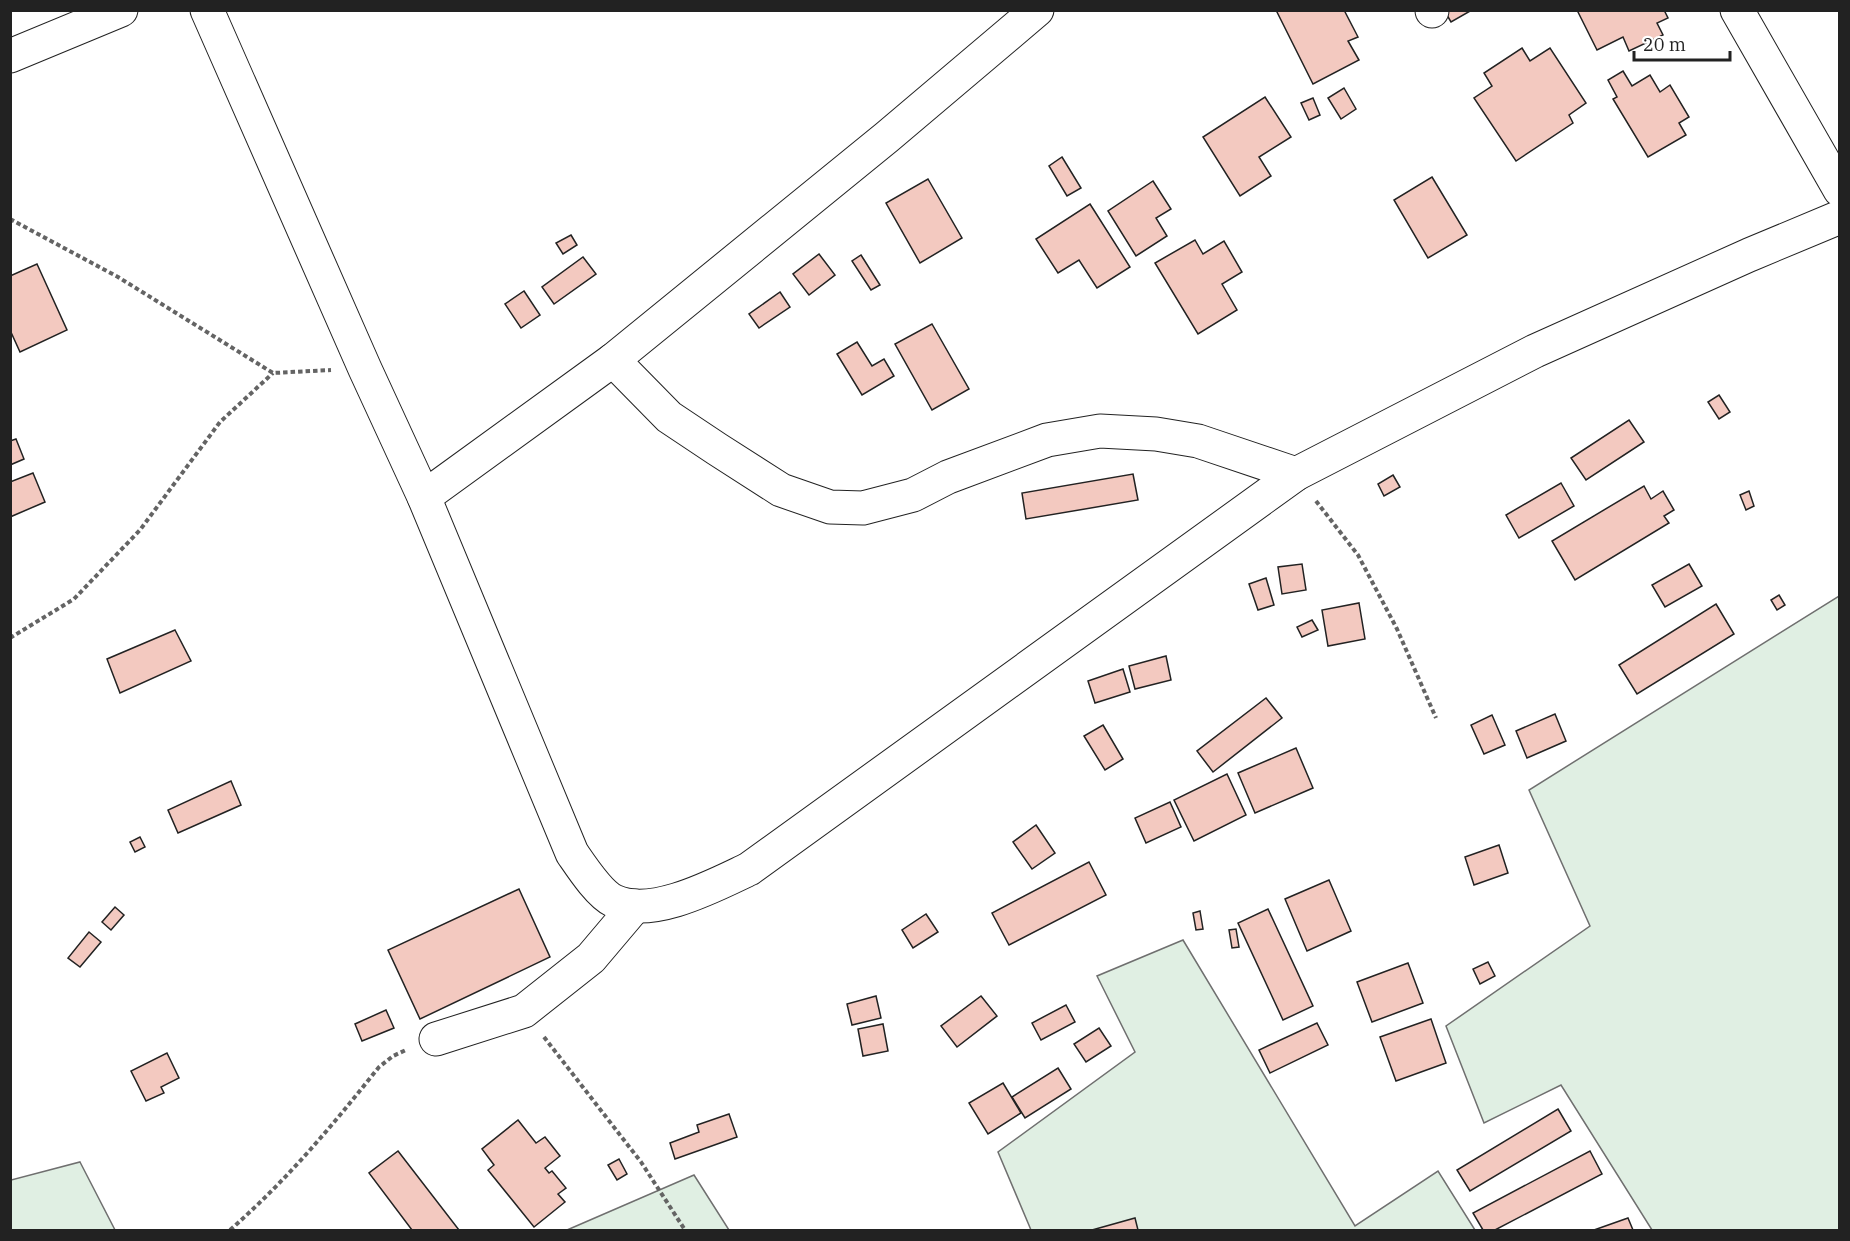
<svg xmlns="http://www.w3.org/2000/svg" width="1850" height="1241" font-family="'IBM Plex Serif',serif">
  <rect width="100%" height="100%" fill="#fff"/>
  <g fill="#e0efe3" stroke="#6f6f6f" stroke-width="1.5">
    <polygon points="1839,596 1839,1230 1652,1230 1561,1085 1484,1123 1446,1026 1590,926 1529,790"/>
    <polygon points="1183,940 1355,1226 1438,1171 1475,1230 1031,1230 998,1152 1135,1052 1097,976"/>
    <polygon points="80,1162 115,1230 11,1230 11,1180"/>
    <polygon points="694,1175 729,1230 567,1230"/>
  </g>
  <g fill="#f3c9c0" stroke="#222" stroke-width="1.5">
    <polygon points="1276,10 1344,10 1358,37 1348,41 1359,60 1313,84"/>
    <polygon points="1444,10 1472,10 1451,22"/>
    <polygon points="1577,10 1664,10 1668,18 1657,23 1663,35 1629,51 1623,37 1597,50"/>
    <polygon points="1522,48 1530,61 1550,48 1586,103 1569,115 1573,123 1516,161 1474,98 1492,86 1484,73"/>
    <polygon points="1623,71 1632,86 1650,75 1660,92 1670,85 1689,117 1679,123 1686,135 1648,157 1613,99 1617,97 1608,80"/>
    <polygon points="1344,88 1356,109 1341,119 1328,98"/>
    <polygon points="1265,97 1291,137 1259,157 1271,176 1240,196 1203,137"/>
    <polygon points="1313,98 1320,115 1309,120 1301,103"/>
    <polygon points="1062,157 1081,188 1067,196 1049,166"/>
    <polygon points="1432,177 1467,235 1428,258 1394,200"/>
    <polygon points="928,179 962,238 920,263 886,203"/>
    <polygon points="1153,181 1171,209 1156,218 1167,236 1136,256 1108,211"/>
    <polygon points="1090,204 1130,267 1097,288 1079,260 1058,273 1036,239"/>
    <polygon points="571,235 577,245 563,254 556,243"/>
    <polygon points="1195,240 1203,254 1224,241 1242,272 1222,284 1237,310 1198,334 1155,263"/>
    <polygon points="819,254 835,275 809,295 793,274"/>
    <polygon points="861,255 880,285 871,290 852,261"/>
    <polygon points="583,257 596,274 554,304 542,287"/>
    <polygon points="37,264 67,330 20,352 10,330 10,276"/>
    <polygon points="524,291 540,315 521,328 505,304"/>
    <polygon points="780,292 790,307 759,328 749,314"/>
    <polygon points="932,324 969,389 932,410 895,344"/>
    <polygon points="857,342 872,366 884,359 894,376 862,395 837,354"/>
    <polygon points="1719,395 1730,412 1719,419 1708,402"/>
    <polygon points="1629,420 1644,442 1586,480 1571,458"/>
    <polygon points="16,439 24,459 10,465 10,441"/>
    <polygon points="33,473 45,502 10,517 10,482"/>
    <polygon points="1133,474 1138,500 1026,519 1022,493"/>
    <polygon points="1393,475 1400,487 1384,496 1378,484"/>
    <polygon points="1561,483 1574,506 1519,538 1506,515"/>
    <polygon points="1644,486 1651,499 1663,491 1674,510 1664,516 1669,523 1575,580 1552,541"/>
    <polygon points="1749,491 1754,506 1746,510 1740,495"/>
    <polygon points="1302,564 1306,590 1282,594 1278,567"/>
    <polygon points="1689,564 1702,586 1665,607 1652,585"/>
    <polygon points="1266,578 1274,605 1258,610 1249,584"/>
    <polygon points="1779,595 1785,605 1777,610 1771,600"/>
    <polygon points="1359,603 1365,639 1328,646 1322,610"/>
    <polygon points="1716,604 1734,634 1637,694 1619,665"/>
    <polygon points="1312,620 1318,630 1302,637 1297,627"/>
    <polygon points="175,630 191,661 120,693 107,659"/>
    <polygon points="1166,656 1171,680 1135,689 1129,666"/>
    <polygon points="1123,669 1130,692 1095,703 1088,681"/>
    <polygon points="1266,698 1282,718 1213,772 1197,751"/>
    <polygon points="1555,714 1566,741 1527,758 1516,731"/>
    <polygon points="1492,715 1505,745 1484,754 1471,725"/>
    <polygon points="1103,725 1123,759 1105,770 1084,736"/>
    <polygon points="1296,748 1313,788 1255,813 1238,773"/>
    <polygon points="1227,774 1246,815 1194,841 1174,800"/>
    <polygon points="231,781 241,805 178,833 168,810"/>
    <polygon points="1170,802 1181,827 1146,843 1135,818"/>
    <polygon points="1036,825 1055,853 1032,869 1013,842"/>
    <polygon points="140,837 145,847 135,852 130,842"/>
    <polygon points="1499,845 1508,873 1474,885 1465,857"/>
    <polygon points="1089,862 1106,895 1009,945 992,913"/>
    <polygon points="1329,880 1351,931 1307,951 1285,899"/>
    <polygon points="519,889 550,957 420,1019 388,950"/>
    <polygon points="115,907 124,915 111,930 102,922"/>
    <polygon points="1268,909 1313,1006 1283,1020 1238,923"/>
    <polygon points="1200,911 1203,929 1196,930 1193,913"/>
    <polygon points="926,914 938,932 913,948 902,930"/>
    <polygon points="1236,929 1239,947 1232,948 1229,930"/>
    <polygon points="89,932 101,942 80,967 68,958"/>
    <polygon points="1488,962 1495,976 1480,984 1473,969"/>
    <polygon points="1408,963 1423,1003 1372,1022 1357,982"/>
    <polygon points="876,996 881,1018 852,1025 847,1004"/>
    <polygon points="981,996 997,1016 957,1047 941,1026"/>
    <polygon points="1066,1005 1075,1022 1041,1040 1032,1023"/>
    <polygon points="386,1010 394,1028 362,1041 355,1024"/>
    <polygon points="1431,1019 1446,1063 1396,1081 1380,1037"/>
    <polygon points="1317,1023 1328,1045 1270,1073 1259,1050"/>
    <polygon points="883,1024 888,1051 863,1056 858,1029"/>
    <polygon points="1099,1028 1111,1046 1086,1062 1074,1044"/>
    <polygon points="167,1053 179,1078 161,1087 164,1093 146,1101 131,1071"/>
    <polygon points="1058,1068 1071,1089 1025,1118 1012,1097"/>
    <polygon points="1003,1083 1021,1113 988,1134 969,1103"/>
    <polygon points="1558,1109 1571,1131 1470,1191 1457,1170"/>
    <polygon points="729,1114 737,1137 675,1159 670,1143 699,1132 697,1125"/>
    <polygon points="518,1120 536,1143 545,1137 560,1156 545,1168 549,1173 552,1171 566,1188 558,1194 565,1202 534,1227 488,1170 494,1165 482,1149"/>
    <polygon points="398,1151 459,1230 412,1230 369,1173"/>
    <polygon points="1590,1151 1602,1174 1495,1230 1483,1230 1473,1213"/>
    <polygon points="619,1159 627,1174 617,1180 608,1165"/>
    <polygon points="1135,1218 1138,1230 1092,1230"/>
    <polygon points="1628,1218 1633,1230 1594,1230"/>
  </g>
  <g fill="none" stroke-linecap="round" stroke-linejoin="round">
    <g stroke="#222" stroke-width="35">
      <g id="minor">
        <path d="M207,10L365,369L424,497L572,853C581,866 599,894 614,901C652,919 715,885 749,869L1296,474L1535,351L1749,255L1840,217"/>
        <polyline points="1432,10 1432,11"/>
        <polyline points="1737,10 1840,190"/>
        <polyline points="10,56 121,10"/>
        <polyline points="613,360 669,417 717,449 781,490 830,507 863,508 913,495 948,477 1047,440 1100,431 1156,434 1198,441 1296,474"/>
        <polyline points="424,497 613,360 887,137 1037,10"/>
        <polyline points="436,1039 524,1011 591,958 635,906"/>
      </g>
    </g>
    <g stroke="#646464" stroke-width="4" stroke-dasharray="4.5 3" stroke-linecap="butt">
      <polyline points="10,219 118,277 273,373 331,370"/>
      <polyline points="1316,501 1358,555 1397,629 1436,718"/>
      <polyline points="10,638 74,599 140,530 220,422 273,373"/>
      <polyline points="544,1037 641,1162 685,1230"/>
      <path d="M230,1230C288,1179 331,1127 379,1067L393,1056L406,1050"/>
    </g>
    <use href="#minor" stroke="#fff" stroke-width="33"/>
  </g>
  <rect width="1850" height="1241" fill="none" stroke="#222222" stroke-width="24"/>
  <path d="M1634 51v9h96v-9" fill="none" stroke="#222222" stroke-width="3"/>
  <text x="1643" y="51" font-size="18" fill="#222222" stroke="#ffffff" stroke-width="4.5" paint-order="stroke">20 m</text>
</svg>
